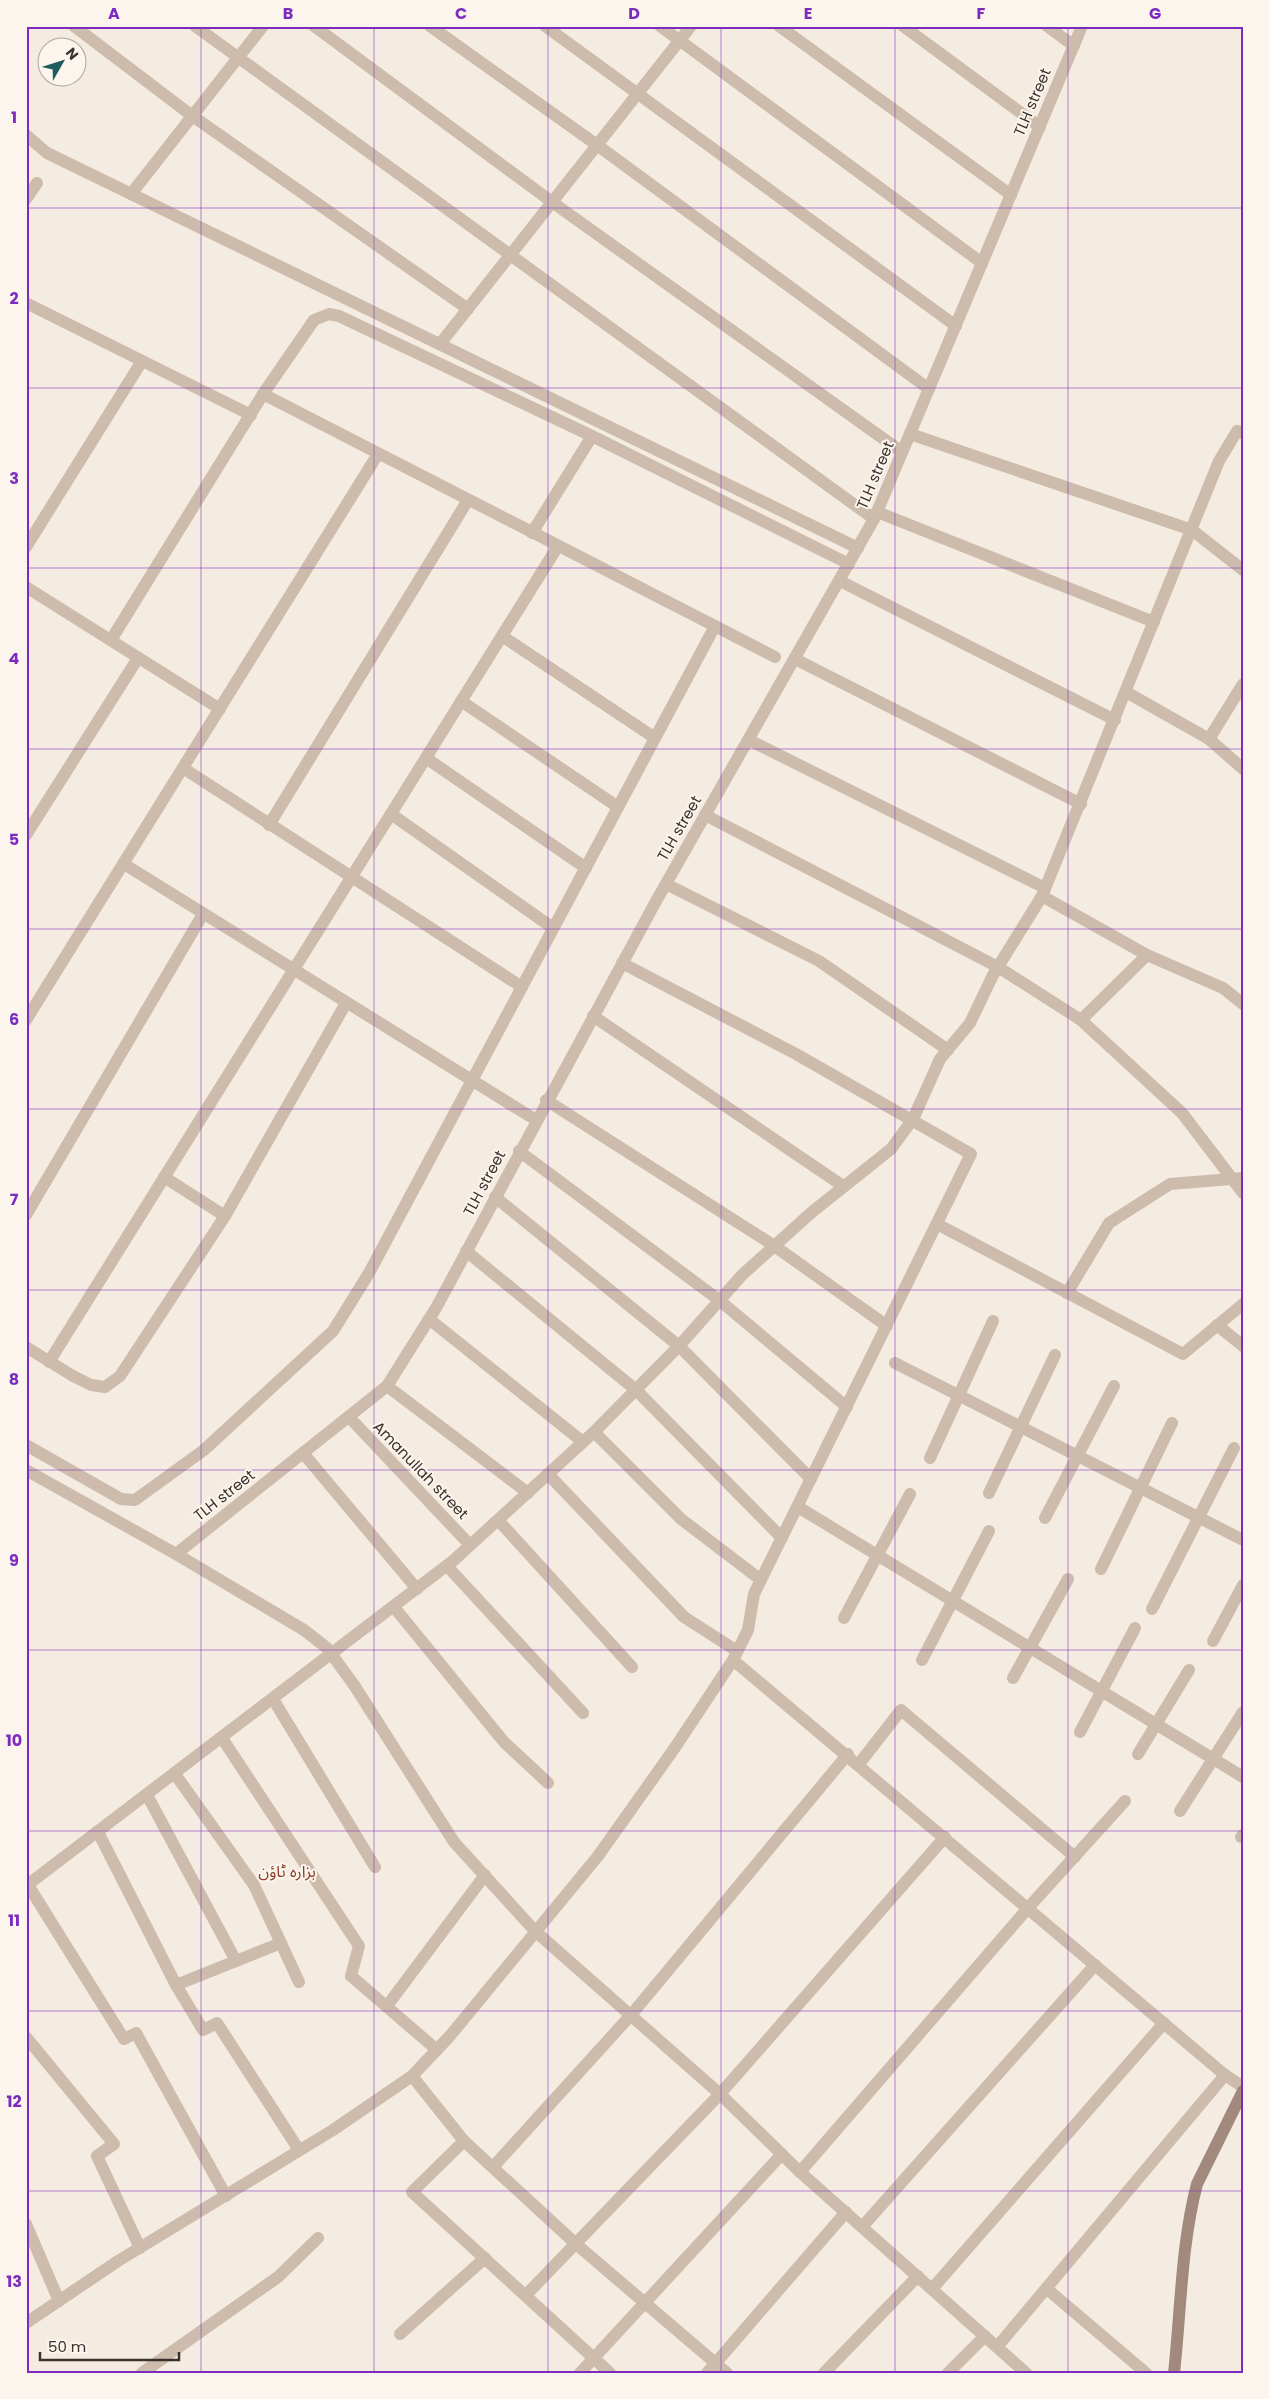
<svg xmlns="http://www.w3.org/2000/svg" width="1269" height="2399" font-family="Poppins,'Noto Sans Arabic',sans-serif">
  <rect width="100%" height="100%" fill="#f4ebe1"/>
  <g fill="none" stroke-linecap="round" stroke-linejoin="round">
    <g stroke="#cdbbac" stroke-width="12">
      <polyline points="74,26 191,115 468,309"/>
      <polyline points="195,26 874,519"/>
      <polyline points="314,26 552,202 902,452"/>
      <polyline points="430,26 597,145 929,389"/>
      <polyline points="545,26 956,326"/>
      <polyline points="660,26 982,263"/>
      <polyline points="779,26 1011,195"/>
      <polyline points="903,26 1040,127"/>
      <polyline points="1047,26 1074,46"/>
      <polyline points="26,135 47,153 858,548"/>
      <polyline points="131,194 263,26"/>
      <polyline points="26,199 37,183"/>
      <polyline points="26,303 251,415"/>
      <polyline points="440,344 691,26"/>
      <polyline points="263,394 775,657"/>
      <polyline points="910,434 1192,530 1243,570"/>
      <polyline points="877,512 1154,622"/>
      <polyline points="532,533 592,436"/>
      <polyline points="26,547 142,361"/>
      <polyline points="840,581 1115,720"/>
      <polyline points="26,587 220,709"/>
      <polyline points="502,636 655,738"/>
      <polyline points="111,640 263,394 314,320 329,314 339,316 592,436 849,564"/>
      <polyline points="795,659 1081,804"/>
      <polyline points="1126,692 1209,739 1243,769"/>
      <polyline points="461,701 618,807"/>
      <polyline points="1209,739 1243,684"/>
      <polyline points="749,740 1045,888"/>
      <polyline points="426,758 586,868"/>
      <polyline points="183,768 522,987"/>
      <polyline points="391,814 553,928"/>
      <polyline points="705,815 998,967 1081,1020 1182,1113 1243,1193"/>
      <polyline points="269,825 468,500"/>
      <polyline points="26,835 138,658"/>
      <polyline points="124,864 536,1120"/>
      <polyline points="666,884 819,961 948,1050"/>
      <polyline points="1042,896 1147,955 1223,988 1243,1004"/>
      <polyline points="593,1016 843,1186"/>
      <polyline points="26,1020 378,454"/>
      <polyline points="1081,1020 1147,955"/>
      <polyline points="546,1100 773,1245 887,1326"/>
      <polyline points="519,1151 719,1300 847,1407"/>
      <polyline points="164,1177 225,1216"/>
      <polyline points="495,1197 679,1346 811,1479"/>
      <polyline points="26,1215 203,914"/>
      <polyline points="937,1224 1183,1354 1243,1304"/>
      <polyline points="466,1251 636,1390 782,1538"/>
      <polyline points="1067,1293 1109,1223 1170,1184 1243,1178"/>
      <polyline points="429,1319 583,1442"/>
      <polyline points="1217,1325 1243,1346"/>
      <polyline points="26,1347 73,1376 91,1385 105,1387 120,1376 225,1216 346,1003"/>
      <polyline points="49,1362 558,546"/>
      <polyline points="895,1363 1243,1540"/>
      <polyline points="387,1386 528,1493"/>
      <polyline points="349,1417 470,1545"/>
      <polyline points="594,1432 681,1519 761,1580"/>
      <polyline points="26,1445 121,1499 135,1500 204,1450 333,1331 369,1273 715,626"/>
      <polyline points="303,1453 417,1589"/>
      <polyline points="930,1458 993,1321"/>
      <polyline points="26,1470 176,1554 304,1630 327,1648 354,1685 454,1842 535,1931 720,2094 800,2172 1026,2373"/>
      <polyline points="548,1474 684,1617 737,1651"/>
      <polyline points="989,1493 1055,1355"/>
      <polyline points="798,1507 1243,1777"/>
      <polyline points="1045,1518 1114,1386"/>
      <polyline points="498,1520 632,1667"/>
      <polyline points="176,1554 387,1386 436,1308 655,903 874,519 1082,26"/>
      <polyline points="447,1566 583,1713"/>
      <polyline points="1101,1569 1172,1423"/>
      <polyline points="394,1607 504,1742 548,1783"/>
      <polyline points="1152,1609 1234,1448"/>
      <polyline points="844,1618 910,1494"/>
      <polyline points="1213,1641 1243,1585"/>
      <polyline points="733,1660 1225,2075 1243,2087"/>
      <polyline points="922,1660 989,1531"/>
      <polyline points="1013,1678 1068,1579"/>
      <polyline points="273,1699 375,1867"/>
      <polyline points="1080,1732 1135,1628"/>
      <polyline points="222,1738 359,1946 351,1976 437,2050"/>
      <polyline points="1138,1754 1189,1670"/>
      <polyline points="859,1764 901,1710 1075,1857"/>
      <polyline points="175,1774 254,1885 299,1982"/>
      <polyline points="147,1795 236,1961"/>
      <polyline points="1180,1811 1243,1712"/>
      <polyline points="98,1832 176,1985 203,2030 217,2023 299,2150"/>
      <polyline points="1241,1837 1243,1835"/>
      <polyline points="28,1885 124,2039 136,2033 226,2196"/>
      <polyline points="26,1886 454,1560 594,1432 679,1346 742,1275 812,1212 891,1149 913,1119 940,1059 970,1023 993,975 1042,896 1219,461 1237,431 1243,433"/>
      <polyline points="176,1985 281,1943"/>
      <polyline points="387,2006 485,1875"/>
      <polyline points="26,2037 114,2144 97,2156 140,2248"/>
      <polyline points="412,2076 464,2141 576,2244 727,2373"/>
      <polyline points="464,2141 412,2192 610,2373"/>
      <polyline points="493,2167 631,2015 848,1754"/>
      <polyline points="800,2172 1028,1908 1125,1801"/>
      <polyline points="26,2224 59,2301"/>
      <polyline points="862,2227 1095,1965"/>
      <polyline points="932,2289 1164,2023"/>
      <polyline points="1047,2289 1146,2373"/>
      <polyline points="526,2295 720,2094 945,1837"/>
      <polyline points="26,2323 118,2261 333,2130 412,2076 449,2037 598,1856 674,1749 733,1660 748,1630 754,1594 971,1154 796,1054 622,963"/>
      <polyline points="400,2334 485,2258"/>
      <polyline points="997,2347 1225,2075"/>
      <polyline points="142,2373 278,2277 318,2238"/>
      <polyline points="580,2373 782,2154"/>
      <polyline points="707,2373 846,2212"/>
      <polyline points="824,2373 918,2276"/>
      <polyline points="948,2373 985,2336"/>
    </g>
    <path stroke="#a18a7d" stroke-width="12" d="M1174,2373C1181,2310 1181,2245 1197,2184L1243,2091"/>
  </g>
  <path fill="none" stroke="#7b2cbf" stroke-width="1" stroke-opacity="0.55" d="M201,26V2373M374,26V2373M548,26V2373M721,26V2373M895,26V2373M1068,26V2373M26,208H1243M26,388H1243M26,568H1243M26,749H1243M26,929H1243M26,1109H1243M26,1290H1243M26,1470H1243M26,1650H1243M26,1831H1243M26,2011H1243M26,2191H1243"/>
  <g text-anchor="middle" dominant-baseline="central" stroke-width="4" stroke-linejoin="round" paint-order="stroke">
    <g font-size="15" fill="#3b302b" stroke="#fbf5ee">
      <text transform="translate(1032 102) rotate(-67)">TLH street</text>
      <text transform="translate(875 475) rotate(-67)">TLH street</text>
      <text transform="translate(679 828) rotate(-60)">TLH street</text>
      <text transform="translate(484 1183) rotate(-62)">TLH street</text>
      <text transform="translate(421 1470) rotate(46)">Amanullah street</text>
      <text transform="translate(224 1495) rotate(-38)">TLH street</text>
    </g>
    <g font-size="16" fill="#8c3b22" stroke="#fbf5ee">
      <text x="287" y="1871">ہزارہ ٹاؤن</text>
    </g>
  </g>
  <rect width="1269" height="2399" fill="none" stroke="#fbf5ee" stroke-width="55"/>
  <g transform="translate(62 62) rotate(51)"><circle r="24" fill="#fbf5ee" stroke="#aea6a0"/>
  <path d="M0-4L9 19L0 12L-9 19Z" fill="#1f5a5e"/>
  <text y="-8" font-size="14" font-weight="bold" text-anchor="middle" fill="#3b302b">N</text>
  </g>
  <path d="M40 2352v8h139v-8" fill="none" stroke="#3b302b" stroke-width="2.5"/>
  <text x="48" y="2352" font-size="15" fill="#3b302b" stroke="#fbf5ee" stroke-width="4" paint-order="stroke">50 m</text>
  <rect x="28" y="28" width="1214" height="2344" fill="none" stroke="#7b2cbf" stroke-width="2"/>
  <g font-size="16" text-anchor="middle" font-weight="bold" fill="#7b2cbf">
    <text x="114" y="19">A</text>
    <text x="288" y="19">B</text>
    <text x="461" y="19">C</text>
    <text x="634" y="19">D</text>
    <text x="808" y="19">E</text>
    <text x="981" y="19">F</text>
    <text x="1155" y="19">G</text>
    <text x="14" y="123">1</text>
    <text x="14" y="304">2</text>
    <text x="14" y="484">3</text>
    <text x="14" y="664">4</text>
    <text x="14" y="845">5</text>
    <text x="14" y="1025">6</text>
    <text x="14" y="1205">7</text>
    <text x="14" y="1385">8</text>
    <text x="14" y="1566">9</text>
    <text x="14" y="1746">10</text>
    <text x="14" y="1926">11</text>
    <text x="14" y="2107">12</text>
    <text x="14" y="2287">13</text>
  </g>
</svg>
